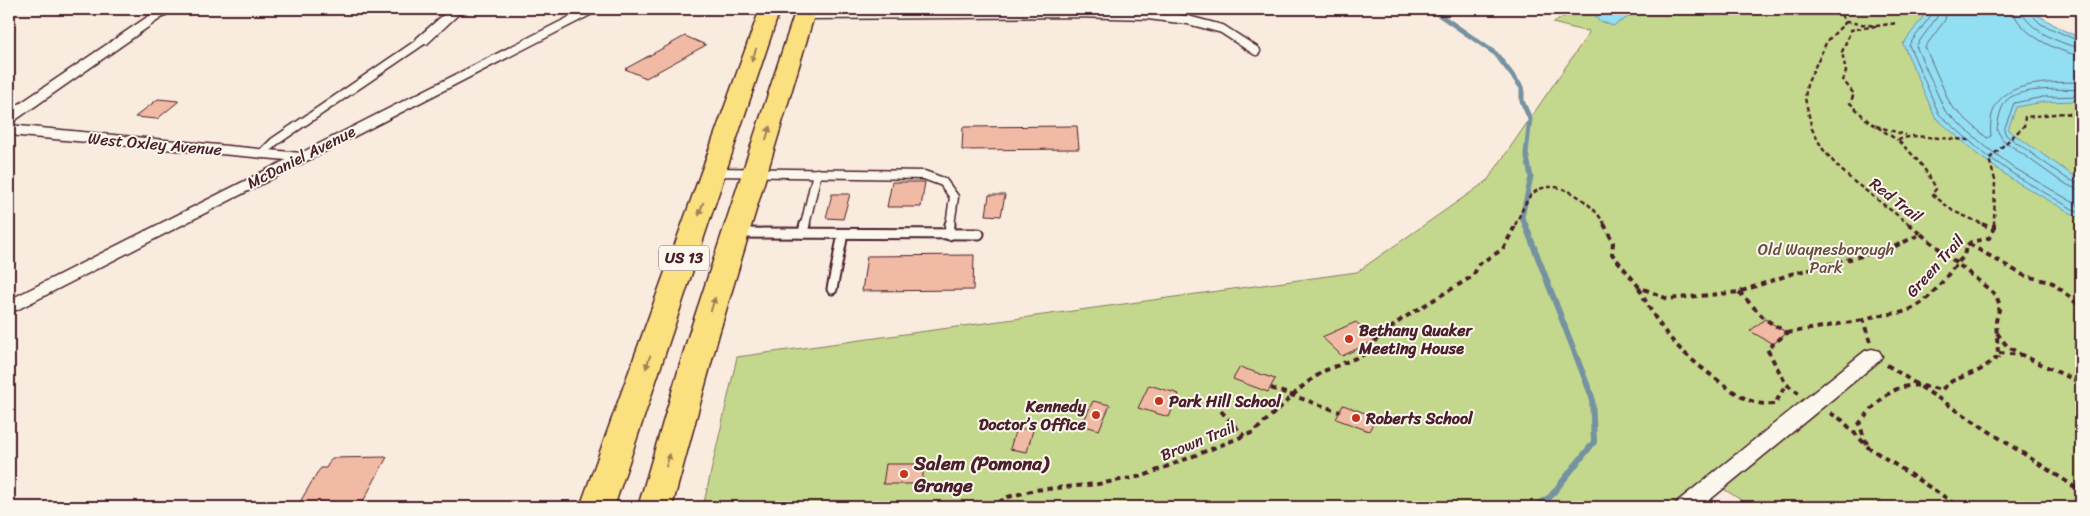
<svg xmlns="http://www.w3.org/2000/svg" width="2090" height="516" font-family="Sriracha,sans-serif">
  <rect width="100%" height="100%" fill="#f9ebde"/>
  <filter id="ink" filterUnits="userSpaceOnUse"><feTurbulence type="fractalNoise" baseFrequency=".02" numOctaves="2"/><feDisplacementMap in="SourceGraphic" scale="10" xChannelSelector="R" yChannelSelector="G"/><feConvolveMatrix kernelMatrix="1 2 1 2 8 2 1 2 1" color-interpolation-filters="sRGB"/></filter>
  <g filter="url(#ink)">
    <polygon fill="#c4d88d" stroke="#877c5c" points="1577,9 1922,9 1975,50 2081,79 2081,507 1752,507 1711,481 1688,507 703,507 737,357 1357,272 1487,181 1589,33 1588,30 1584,31 1553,23"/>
    <g fill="#92def2" stroke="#7592a2">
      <polygon points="1599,9 1642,9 1613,26 1598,20 1595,15"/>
      <polygon points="1929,9 2028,9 2063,30 2081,38 2081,101 2043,102 2016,107 2008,130 2081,181 2081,219 2010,178 1978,155 1935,117 1903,44"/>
    </g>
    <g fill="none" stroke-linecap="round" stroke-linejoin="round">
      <g stroke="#676b7b" stroke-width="1">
        <polyline points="1933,9 1932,14 1909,45 1939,114 1981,151 2013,174 2081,214"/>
        <polyline points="1940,9 1937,17 1916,46 1945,111 1985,146 2016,169 2081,207"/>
        <path d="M1947,9L1945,20L1925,47L1951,106L1987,138L1991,136C1985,79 2041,83 2081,82"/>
        <path d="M2012,9C2020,35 2056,51 2081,56"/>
        <path d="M2020,9C2028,30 2060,44 2081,48"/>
        <polyline points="2026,9 2041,24 2081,42"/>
        <path d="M2081,90C2064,89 2020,87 2007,100C2000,107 1998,121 1997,130L2003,140L2063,183L2081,191"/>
        <polyline points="2081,96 2043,97 2014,103 2004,130 2006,135 2066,178 2081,185"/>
      </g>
      <polyline stroke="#7592a2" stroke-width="5" points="1431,9 1496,54 1522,88 1522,101 1530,119 1526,153 1531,177 1522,217 1525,225"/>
      <polyline stroke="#7592a2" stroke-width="6" points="1525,224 1592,397 1594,442 1550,497 1532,507"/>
    </g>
    <g fill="#f1baa5" stroke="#4a1f2b">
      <polygon points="685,36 706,45 646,78 625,69"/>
      <polygon points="158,99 179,101 157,119 135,117"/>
      <polygon points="1077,126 1079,149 962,150 963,127"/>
      <polygon points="892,182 925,182 921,207 887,207"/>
      <polygon points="832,194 850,194 843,219 826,218"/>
      <polygon points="989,195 1005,195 1001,216 986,215"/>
      <polygon points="974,255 973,290 862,291 867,256"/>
      <polygon points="1765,319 1787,333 1773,344 1750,331"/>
      <polygon points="1356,322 1376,340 1342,356 1322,337"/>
      <polygon points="1240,367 1275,379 1268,392 1233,379"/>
      <polygon points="1149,385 1179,394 1169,417 1138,408"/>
      <polygon points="1093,401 1110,405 1099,430 1082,425"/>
      <polygon points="1343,405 1376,417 1369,431 1336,419"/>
      <polygon points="1016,428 1033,430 1027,452 1010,449"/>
      <polygon points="387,457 360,507 297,507 317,473 321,468 326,468 332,458"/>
      <polygon points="886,464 924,464 922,484 883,484"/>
    </g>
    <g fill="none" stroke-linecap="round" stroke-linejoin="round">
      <g stroke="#4a1f2b" stroke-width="11">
        <g id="service-far1">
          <polyline points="804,15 1075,13 1148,15 1188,20 1222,29 1256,51"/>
          <polyline points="262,154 274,142 422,41"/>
          <polyline points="714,172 924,175 943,182 954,197 950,225"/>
          <polyline points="805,225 817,173"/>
        </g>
      </g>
      <g stroke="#4a1f2b" stroke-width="13">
        <g id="service">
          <polyline points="737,233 979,234"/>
          <polyline points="803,233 805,224"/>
          <polyline points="949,235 950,224"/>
          <polyline points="832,289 843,234"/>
        </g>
      </g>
      <g stroke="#4a1f2b" stroke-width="3">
        <g id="minor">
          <polygon points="159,9 174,9 14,121 9,122 9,111"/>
          <polygon points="450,9 464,9 427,44 417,44 415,41 417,38"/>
          <polygon points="585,9 602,9 9,314 9,300 286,160 9,135 9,125 301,153"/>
          <polygon points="1872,349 1879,351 1882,356 1879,361 1701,507 1675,507 1678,501 1865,351"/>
        </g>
      </g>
      <g stroke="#4a1f2b" stroke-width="3">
        <g id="trunk">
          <polygon points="760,9 780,9 614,507 580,507"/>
          <polygon points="796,9 816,9 719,334 672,507 638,507 689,334"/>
        </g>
      </g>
      <g stroke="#4a1f2b" stroke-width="2.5" stroke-dasharray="4.5 3" stroke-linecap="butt">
        <polyline points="1837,9 1846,22 1827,41 1807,84 1805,98 1812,129 1822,148 1836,165 1852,180 1910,225"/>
        <polyline points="1846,22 1876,26 1897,23"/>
        <polyline points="1876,26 1851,30 1842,52 1846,72 1843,80 1854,94 1850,103 1867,120 1897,140"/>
        <polyline points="1876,126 1906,135"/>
        <path d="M1969,140L1912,136L1897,140C1913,154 1927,169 1936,189L1932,194L1953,211L1985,225"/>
        <path d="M1515,225C1520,216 1525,201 1532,194C1556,173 1593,203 1605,225"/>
        <polyline points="1994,225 1995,180 1989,159 2024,126 2025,117 2064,113 2081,116"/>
      </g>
      <g stroke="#4a1f2b" stroke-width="4" stroke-dasharray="5.5 4.5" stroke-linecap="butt">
        <polyline points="1604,224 1613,242 1612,254 1639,287 1668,299 1739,292 1791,274 1889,249 1921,234 1909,224"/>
        <polyline points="1982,224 1994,229"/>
        <polyline points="1994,229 1994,224"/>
        <polyline points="1921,234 1996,295 2000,306 1996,321 1998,353"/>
        <polyline points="1969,244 2023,275 2053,283 2081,307"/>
        <path d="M1639,288C1661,334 1680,352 1720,382C1738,395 1752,406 1775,404L1786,384"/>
        <polyline points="1739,292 1765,319 1787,333 1767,349 1786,384 1799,393"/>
        <polyline points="1787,333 1863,320"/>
        <polyline points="1997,333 2007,346 2020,354"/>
        <path d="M1870,342L1863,320C1878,313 1894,316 1909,310C1932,301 1947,273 1964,256L1966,246L1971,242L1989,238L1994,229"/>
        <polyline points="1887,365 2081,491"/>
        <polyline points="1271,388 1340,412"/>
        <polyline points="1221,411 1244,436"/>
        <polyline points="1830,413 1842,420 1868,447 1960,507"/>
        <path d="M1867,444L1859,424C1885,393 1899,377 1941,390L1952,381L1980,370L1998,357V353L2022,355L2081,383"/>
        <polyline points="990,507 1008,497 1035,490 1098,484 1143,476 1254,432 1305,384 1324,371 1363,355 1376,340 1402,319 1473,276 1479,264 1503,249 1516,224"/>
      </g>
      <use href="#service-far1" stroke="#fbf7ec" stroke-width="8"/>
      <use href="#service" stroke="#fbf7ec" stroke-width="9"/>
      <use href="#minor" fill="#fbf7ec" fill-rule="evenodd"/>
      <use href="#trunk" fill="#fbe080" fill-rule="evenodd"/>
    </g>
    <defs><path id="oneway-solid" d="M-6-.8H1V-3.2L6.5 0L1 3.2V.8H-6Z" transform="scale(1.25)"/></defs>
    <g fill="#a28056">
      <use href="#oneway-solid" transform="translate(754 55) rotate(109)"/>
      <use href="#oneway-solid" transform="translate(768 133) rotate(-73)"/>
      <use href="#oneway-solid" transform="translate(701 209) rotate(109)"/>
      <use href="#oneway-solid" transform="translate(713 304) rotate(-73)"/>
      <use href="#oneway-solid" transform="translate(648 362) rotate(109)"/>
      <use href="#oneway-solid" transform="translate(668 460) rotate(-74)"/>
    </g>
  </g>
  <g fill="#c8321e" stroke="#fbf7ec" stroke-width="2">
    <circle cx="1349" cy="339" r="5"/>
    <circle cx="1159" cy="401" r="5"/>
    <circle cx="1096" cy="415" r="5"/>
    <circle cx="1356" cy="418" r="5"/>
    <circle cx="904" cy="474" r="5"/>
  </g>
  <g text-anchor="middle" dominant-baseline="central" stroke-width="4" stroke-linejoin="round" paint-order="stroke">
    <rect fill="#fbf7ec" stroke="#7f6065" stroke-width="1" x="659" y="245.5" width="50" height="25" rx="4"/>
    <g font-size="15" font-weight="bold" fill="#4a1f2b">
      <text x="684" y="258">US 13</text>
    </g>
    <g font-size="16" fill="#4a1f2b" stroke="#fbf7ec">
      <text transform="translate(155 144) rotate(5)">West Oxley Avenue</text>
      <text transform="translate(301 157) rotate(-27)">McDaniel Avenue</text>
      <text transform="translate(1896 200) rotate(38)">Red Trail</text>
      <text transform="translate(1935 266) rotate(-48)">Green Trail</text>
      <text transform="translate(1198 441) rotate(-22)">Brown Trail</text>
    </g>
    <g font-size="16" fill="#684d44" stroke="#fbf7ec">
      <text x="1826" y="249">Old Waynesborough<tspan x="1826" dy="18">Park</tspan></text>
    </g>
    <g font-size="16" font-weight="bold" fill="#4a1f2b" stroke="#fbf7ec" text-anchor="start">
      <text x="1359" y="330">Bethany Quaker<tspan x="1359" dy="18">Meeting House</tspan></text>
      <text x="1169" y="401">Park Hill School</text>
      <text x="1086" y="406" text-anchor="end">Kennedy<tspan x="1086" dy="18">Doctor’s Office</tspan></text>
      <text x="1366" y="418">Roberts School</text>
    </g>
    <g font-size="19" font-weight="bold" fill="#4a1f2b" stroke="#fbf7ec" text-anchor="start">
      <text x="914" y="463">Salem (Pomona)<tspan x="914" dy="22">Grange</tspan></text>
    </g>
  </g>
  <rect width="2090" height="516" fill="none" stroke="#fbf7ec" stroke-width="30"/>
  <rect x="15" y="15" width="2060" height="486" fill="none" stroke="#4a1f2b" stroke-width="2" filter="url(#ink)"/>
</svg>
